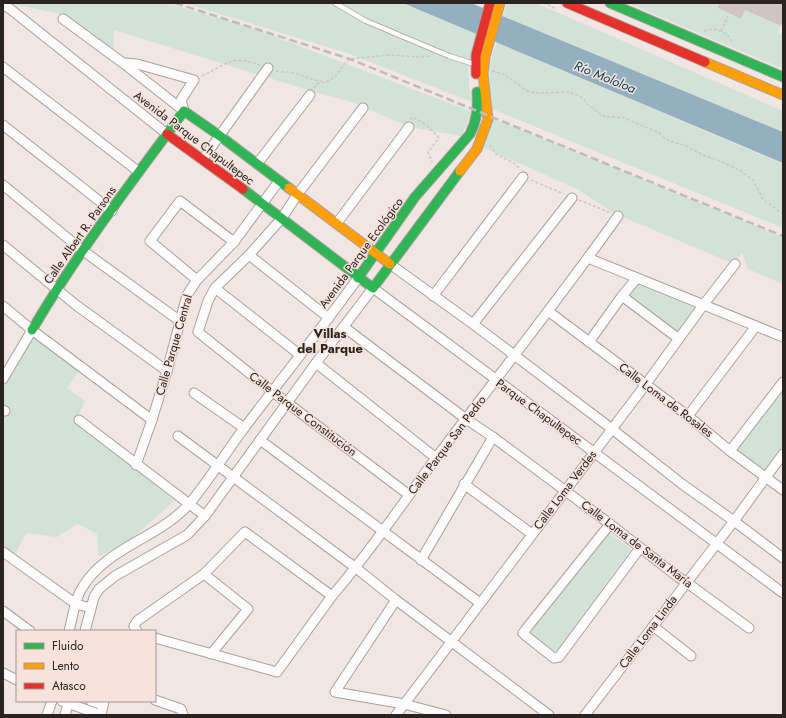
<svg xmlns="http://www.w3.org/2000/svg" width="786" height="718" font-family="Jost,sans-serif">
  <rect width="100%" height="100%" fill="#f1e6e2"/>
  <g fill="#d3e2d6">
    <polygon points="6,3 167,3 252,28 473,112 461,136 409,127 352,102 321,94 114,30 113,56 57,13"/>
    <polygon points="184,3 403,3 477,34 468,69 469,84 472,102 347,53"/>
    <polygon points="507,3 536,3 783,111 783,132 503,16"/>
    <polygon points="628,3 720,3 718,8 741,19 745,10 781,26 778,32 783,35 783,69"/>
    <path d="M497,42L783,164V228L492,109C491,93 488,77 491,61C492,55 495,48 497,42Z"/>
    <polygon points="489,117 783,237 783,284 748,269 742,253 734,264 616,214 575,188 478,145"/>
    <polygon points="639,281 697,306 676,334 626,297"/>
    <polygon points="33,335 79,371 67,388 85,401 76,420 174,501 126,544 99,556 97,534 78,524 57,537 26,533 14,556 3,545 3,373"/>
    <polygon points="783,383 783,453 766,475 732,450"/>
    <polygon points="608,532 631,549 556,652 530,632"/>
  </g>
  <polygon fill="#94afc0" points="403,3 471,3 783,132 783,163"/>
  <polygon fill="#cfc6c3" points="720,3 783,3 783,21 781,26 745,10 741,19 718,8"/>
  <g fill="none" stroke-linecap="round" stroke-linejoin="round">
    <g stroke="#aaa19e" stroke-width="6">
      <polyline id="lane" points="335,3 366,21 449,56 474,64"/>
    </g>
    <g stroke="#aaa19e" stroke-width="11">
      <g id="street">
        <polyline points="3,7 4,4 167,134"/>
        <polyline points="63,19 123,63 184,111"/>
        <polyline points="123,63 137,64 194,80 181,100 184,111"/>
        <polyline points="3,67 139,172"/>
        <polyline points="363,108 297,195 282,218 249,255 215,288 208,301 198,332 273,392 409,495"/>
        <polyline points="3,125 112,211"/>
        <polyline points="203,159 268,68"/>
        <polyline points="257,164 310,95"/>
        <polyline points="3,185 82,250 180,321"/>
        <polyline points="337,223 409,127"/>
        <polyline points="3,245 76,305 167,371"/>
        <polyline points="249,255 329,318"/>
        <polyline points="588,258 783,337"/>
        <polyline points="390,264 473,324 612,429 682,484 734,521 783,558"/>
        <polyline points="197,280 150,241 180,201 234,242"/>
        <polyline points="215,288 300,355"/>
        <polyline points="433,296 523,177"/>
        <polyline points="622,296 679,339"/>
        <polyline points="3,306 32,330 152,420"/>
        <polyline points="548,311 688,416 730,451 783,490"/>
        <polyline points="473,324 572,198"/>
        <polyline points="344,327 466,419 493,437 610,524 678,577 686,582 749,628"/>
        <polyline points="589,342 622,296 637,278"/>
        <polyline points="316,363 436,458"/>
        <polyline points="3,379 32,330"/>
        <polyline points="194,393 244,428"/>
        <polyline points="3,410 5,411"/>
        <polyline points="688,416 756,326"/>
        <polyline points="79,420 205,516"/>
        <polyline points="178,436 356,568 396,600 549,715"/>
        <polyline points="260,440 480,603"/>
        <polyline points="730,451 783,382"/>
        <polyline points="136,465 152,420 167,371 187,295 197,280 234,242 279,181"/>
        <polyline points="464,484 532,534"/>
        <polyline points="610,524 526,629 523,633 526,636 554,658 559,657 640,548"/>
        <polyline points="3,552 76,604 91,608"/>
        <polyline points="421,560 493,437"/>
        <polyline points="204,574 248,609 211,654"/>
        <path d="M332,596C370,552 402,504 436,458C497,377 560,298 618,216"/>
        <polyline points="396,600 335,692 404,704 446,715"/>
        <polyline points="3,611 30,631"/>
        <polyline points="653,626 691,656"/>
        <path d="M69,631C73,617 74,600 82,588C106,547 160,538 190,503C210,479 226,452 245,427C283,377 322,328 358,278"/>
        <polyline points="85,631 94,597 99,589 115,576 187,535 205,516 316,363 373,288 783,593"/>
        <polyline points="137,631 134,626 137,621 204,574 245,532 332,596 277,672 155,638"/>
        <polyline points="3,673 17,680"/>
        <polyline points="155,700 181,709 183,715"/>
        <polyline points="62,701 101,715"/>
        <polyline points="91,701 103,705"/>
        <polyline points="47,715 52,701"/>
        <polyline points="65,715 69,701"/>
        <polyline points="101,715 104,701"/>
        <polyline points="396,715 646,384 704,304 735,264"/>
        <polyline points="585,715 734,521 783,454"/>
      </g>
    </g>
    <g stroke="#aaa19e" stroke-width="11">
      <g id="fast">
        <polyline points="610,3 783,77"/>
        <polyline points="243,189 373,288 460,171"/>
        <path d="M358,278L415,197L470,134C477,120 478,108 477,92"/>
        <path d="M32,330C77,253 131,183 184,111L220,136L289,188"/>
      </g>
    </g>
    <g stroke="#aaa19e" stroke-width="11">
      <g id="slow">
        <polyline points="705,62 783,95"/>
        <polyline points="460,171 477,149 488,119 483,74 485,57 500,3"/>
        <polyline points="289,188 390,264"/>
      </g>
    </g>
    <g stroke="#aaa19e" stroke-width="11">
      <g id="jam">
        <polyline points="567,3 705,62"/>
        <polyline points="476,74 476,55 490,3"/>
        <polyline points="167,134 243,189"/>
      </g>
    </g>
    <g stroke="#cbc8c5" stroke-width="1.5" stroke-dasharray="3 2" stroke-linecap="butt">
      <polyline points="543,3 557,9"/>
      <path d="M704,31C715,26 729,32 733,44"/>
      <polyline points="721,31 728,16"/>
      <polyline points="276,71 294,73 315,80 321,81"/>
      <polyline points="492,71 504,74 523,88 530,92 538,93 569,92 577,95 583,98 587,104 597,111 602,116 625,118 659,133 664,138 670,141 684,145 703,155 720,161 741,171 753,180 763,199 769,204 783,214"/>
      <path d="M202,76C226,65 231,54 260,65"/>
      <path d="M314,88L316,84C321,82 328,82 332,79C340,74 342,64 350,59L388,55L419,57L431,56"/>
      <path d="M411,120L412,117C424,122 431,128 439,138L428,152L432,162"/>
      <polyline points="490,145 496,154 514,163 520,169"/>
      <polyline points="531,180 564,194"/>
      <polyline points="579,200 611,213"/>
    </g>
    <use href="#lane" stroke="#fdfbfb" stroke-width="4.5"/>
    <use href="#street" stroke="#fdfbfb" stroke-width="9"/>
    <use href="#fast" stroke="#30b455" stroke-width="9"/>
    <use href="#slow" stroke="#ff9f0a" stroke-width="9"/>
    <use href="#jam" stroke="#e5322d" stroke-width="9"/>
    <polyline stroke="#bfbcbc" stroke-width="2.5" stroke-dasharray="8 4" stroke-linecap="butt" points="175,3 350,59 783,236"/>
  </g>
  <g text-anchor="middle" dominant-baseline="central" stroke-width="3" stroke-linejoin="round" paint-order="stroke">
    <g font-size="12" fill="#2a2320" stroke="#f7e3dc">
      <text transform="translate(194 138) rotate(37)">Avenida Parque Chapultepec</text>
      <text transform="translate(80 235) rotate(-55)">Calle Albert R. Parsons</text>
      <text transform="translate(361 253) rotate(-54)">Avenida Parque Ecológico</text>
      <text transform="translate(174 345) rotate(-74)">Calle Parque Central</text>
      <text transform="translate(666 400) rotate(37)">Calle Loma de Rosales</text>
      <text transform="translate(539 412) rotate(36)">Parque Chapultepec</text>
      <text transform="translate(303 414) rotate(37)">Calle Parque Constitución</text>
      <text transform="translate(447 445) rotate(-53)">Calle Parque San Pedro</text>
      <text transform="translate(565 490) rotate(-53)">Calle Loma Verdes</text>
      <text transform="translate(637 544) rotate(37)">Calle Loma de Santa María</text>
      <text transform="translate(648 632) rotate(-53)">Calle Loma Linda</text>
    </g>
    <g font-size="13" font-style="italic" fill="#00405b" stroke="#f7e3dc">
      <text transform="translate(605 77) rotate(22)">Río Mololoa</text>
    </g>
    <g font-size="13" font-weight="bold" fill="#2a2320" stroke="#f7e3dc">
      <text x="330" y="333">Villas<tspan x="330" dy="15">del Parque</tspan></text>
    </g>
  </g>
  <rect width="786" height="718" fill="none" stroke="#2a2320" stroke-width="8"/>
  <rect x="16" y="630" width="140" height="72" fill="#f7e3dc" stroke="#a59691"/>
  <rect x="24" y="643" width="20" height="6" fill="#30b455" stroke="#a59691"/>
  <text x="52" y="650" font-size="12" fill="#2a2320">Fluido</text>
  <rect x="24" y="663" width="20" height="6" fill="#ff9f0a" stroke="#a59691"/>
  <text x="52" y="670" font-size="12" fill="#2a2320">Lento</text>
  <rect x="24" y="683" width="20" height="6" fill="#e5322d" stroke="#a59691"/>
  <text x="52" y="690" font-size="12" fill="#2a2320">Atasco</text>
</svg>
